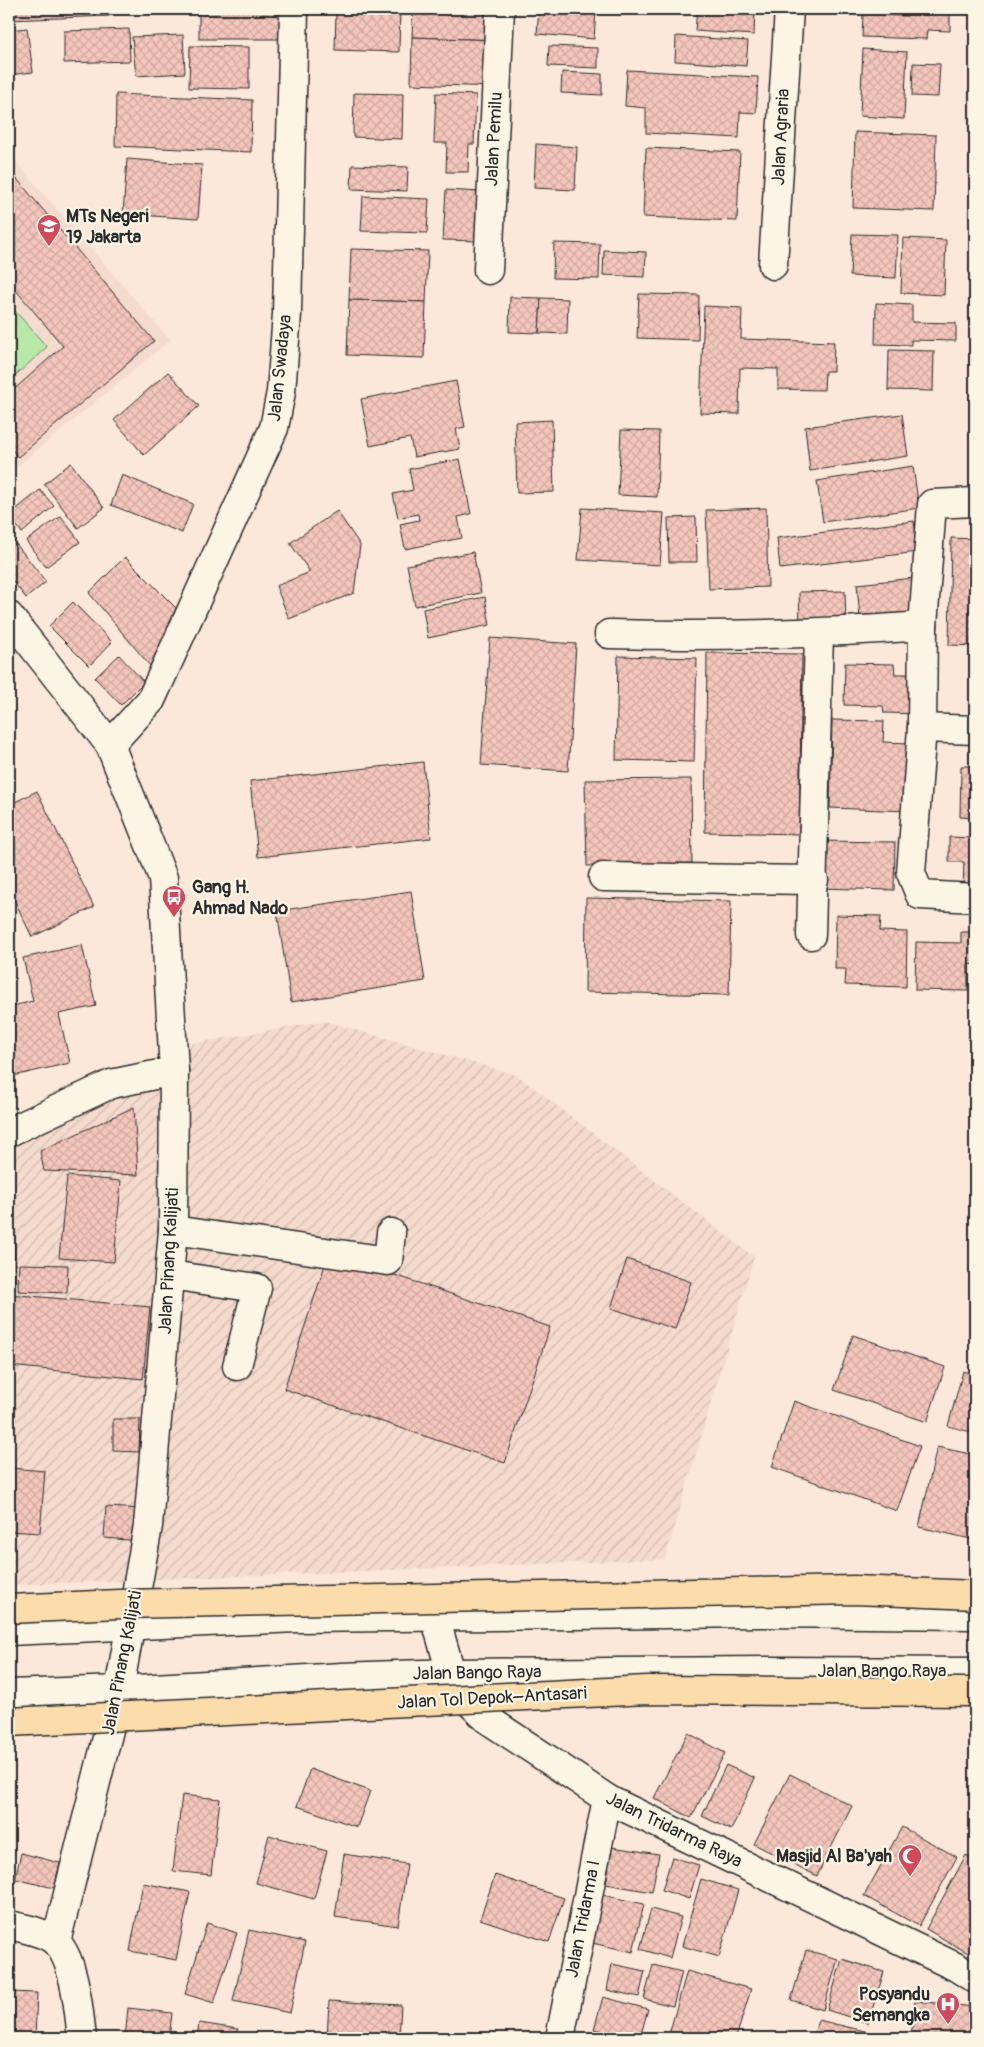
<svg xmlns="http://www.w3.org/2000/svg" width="984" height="2047" font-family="Pangolin,sans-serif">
  <defs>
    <pattern id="industrial-furrows" width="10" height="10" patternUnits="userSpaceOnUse" patternTransform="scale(1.25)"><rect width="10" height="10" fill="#f5dace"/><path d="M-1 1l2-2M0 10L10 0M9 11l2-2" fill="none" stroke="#d2bbb1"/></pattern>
    <pattern id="building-cross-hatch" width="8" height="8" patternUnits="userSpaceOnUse" patternTransform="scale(1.25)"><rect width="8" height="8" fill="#f4c6bc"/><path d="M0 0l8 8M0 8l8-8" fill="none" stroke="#d1aaa2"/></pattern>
  </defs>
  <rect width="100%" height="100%" fill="#fbe8da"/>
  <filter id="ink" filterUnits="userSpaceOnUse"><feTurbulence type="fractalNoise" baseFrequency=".02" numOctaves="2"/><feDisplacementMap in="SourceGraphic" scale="10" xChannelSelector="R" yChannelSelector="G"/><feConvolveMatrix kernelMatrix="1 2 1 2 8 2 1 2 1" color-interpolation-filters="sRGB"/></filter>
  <g filter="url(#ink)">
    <polygon fill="#f5dace" points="9,154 170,340 13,470 9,464"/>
    <polygon fill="url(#industrial-furrows)" points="324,1021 517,1075 754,1257 665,1559 9,1585 9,1146 190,1044"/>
    <polygon fill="#b6e8a8" stroke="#708a6a" points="9,304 47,347 9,381"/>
    <g fill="url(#building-cross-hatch)" stroke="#2b2b2b">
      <polygon points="9,9 109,9 109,16 9,20"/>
      <polygon points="140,9 193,9 192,13 140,13"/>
      <rect x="199" y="9" width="82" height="30"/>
      <polygon points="336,9 400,9 399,52 335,50"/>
      <polygon points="413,9 496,9 495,40 412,37"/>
      <polygon points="539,9 596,9 594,39 537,34"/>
      <polygon points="608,9 671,9 671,13 608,10"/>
      <polygon points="697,9 755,9 754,35 695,31"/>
      <polygon points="908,9 950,9 950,31 927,30 926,39 862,37 863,14 907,16"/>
      <polygon points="27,28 33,72 9,75 9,30"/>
      <polygon points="129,29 130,61 64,63 64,31"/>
      <polygon points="183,35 185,73 136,76 132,37"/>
      <polygon points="676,36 748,41 746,66 675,61"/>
      <polygon points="412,37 495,40 494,87 411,84"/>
      <polygon points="190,46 249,47 249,89 189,88"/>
      <polygon points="549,46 598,48 598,68 548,66"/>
      <polygon points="863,49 907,52 904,119 860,116"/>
      <polygon points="913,63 940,64 938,97 912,96"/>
      <polygon points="627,70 758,77 756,113 740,112 739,138 646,133 646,108 625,106"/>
      <polygon points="562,72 602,74 602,95 561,93"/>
      <polygon points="354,93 403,94 402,139 353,137"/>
      <polygon points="436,93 476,95 474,144 469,144 468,172 446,172 447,143 434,143"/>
      <polygon points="116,94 252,100 251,152 115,146"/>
      <polygon points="855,132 936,135 934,211 853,208"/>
      <polygon points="536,144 577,147 575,190 534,188"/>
      <polygon points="646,148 740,152 737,221 643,217"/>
      <polygon points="127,159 202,165 198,219 123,214"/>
      <polygon points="352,165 408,167 407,191 351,189"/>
      <polygon points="17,179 154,341 18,457 9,446 9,394 63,346 9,282 9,186"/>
      <polygon points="446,190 481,192 479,241 443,240"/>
      <polygon points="363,196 429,199 427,233 361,231"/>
      <polygon points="852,234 898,235 896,278 850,276"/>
      <polygon points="903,238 946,240 944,295 901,293"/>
      <polygon points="554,243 600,244 599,279 553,278"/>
      <polygon points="351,249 428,251 426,302 349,300"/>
      <polygon points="604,250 646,252 645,277 603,275"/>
      <polygon points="639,294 699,295 698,340 637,338"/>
      <polygon points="510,297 541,298 539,333 509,332"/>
      <polygon points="541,298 568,299 567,334 539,333"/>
      <polygon points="349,300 426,302 424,358 347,355"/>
      <polygon points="876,303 912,305 912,322 956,323 956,341 911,340 911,345 875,344"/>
      <polygon points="704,306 742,308 741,339 834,342 833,371 825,371 824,390 778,389 778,369 740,368 739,414 700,413"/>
      <polygon points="889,350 934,351 933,391 888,390"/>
      <polygon points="168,372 199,406 144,455 114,420"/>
      <polygon points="456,381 465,427 456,429 460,449 414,457 410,438 370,446 361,399"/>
      <polygon points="902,414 908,456 810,471 805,427"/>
      <polygon points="552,420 554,492 517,493 515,422"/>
      <polygon points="621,430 659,431 657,497 618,495"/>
      <polygon points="460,459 471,514 458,517 462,538 405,549 400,524 419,520 418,514 398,518 393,494 413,490 409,469"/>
      <polygon points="71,463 104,508 78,528 44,484"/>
      <polygon points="913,466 919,508 823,522 817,481"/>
      <polygon points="122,475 193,504 182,533 111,505"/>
      <polygon points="40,490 54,506 22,533 9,515"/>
      <polygon points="582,508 664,513 660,565 578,560"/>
      <polygon points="766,508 768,587 709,589 706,510"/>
      <polygon points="337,511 360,545 354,593 289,619 276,586 310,572 290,543"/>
      <polygon points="61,516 80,542 46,567 26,541"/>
      <polygon points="696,517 697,562 669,562 668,518"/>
      <polygon points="914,521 918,552 780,569 777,538"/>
      <polygon points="9,535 46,582 26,598 9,576"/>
      <polygon points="951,538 975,539 975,646 949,645"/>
      <polygon points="473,552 481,593 415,606 407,565"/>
      <polygon points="125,557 176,608 151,667 89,593"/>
      <polygon points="914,578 918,613 860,618 857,584"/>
      <polygon points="845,591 846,622 800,623 799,592"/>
      <polygon points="485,597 490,625 428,638 423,609"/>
      <polygon points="73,602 112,642 89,666 49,626"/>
      <polygon points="490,638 576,644 568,771 481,765"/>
      <polygon points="707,653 802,654 799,834 705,832"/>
      <polygon points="119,655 144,682 121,705 95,678"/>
      <polygon points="618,656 697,658 694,762 616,760"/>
      <polygon points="845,663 894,664 895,674 919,674 918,714 884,713 883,706 844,705"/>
      <polygon points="832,720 884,721 883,742 912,743 910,811 830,808"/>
      <polygon points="423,762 431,838 258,857 250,781"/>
      <polygon points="961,766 975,766 975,825 973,825 972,818 960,817"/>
      <polygon points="691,779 692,863 587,866 585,780"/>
      <polygon points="37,791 94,907 32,937 9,889 9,805"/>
      <polygon points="949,837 975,838 975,890 963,890 964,862 949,862"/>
      <polygon points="817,841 895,842 894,890 816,888"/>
      <polygon points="411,891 425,981 291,1002 277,911"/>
      <polygon points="586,898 731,901 729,995 585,992"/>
      <polygon points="836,915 881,916 880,931 907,932 906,987 845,985 846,969 835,969"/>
      <polygon points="961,932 975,932 975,965 968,964 968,991 915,990 916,942 961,943"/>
      <polygon points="82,945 96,1006 59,1014 70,1063 9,1077 9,1007 33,1001 23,958"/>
      <polygon points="134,1107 138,1175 44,1171 40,1151"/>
      <polygon points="67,1176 121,1181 114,1262 59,1258"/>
      <polygon points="9,1237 14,1237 15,1284 9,1284"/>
      <polygon points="329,1253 550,1327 505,1463 284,1389"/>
      <polygon points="627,1259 691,1282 675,1329 611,1308"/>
      <polygon points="19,1264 68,1265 67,1293 18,1291"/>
      <polygon points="9,1294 150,1307 143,1379 9,1366"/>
      <polygon points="853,1335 945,1367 927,1422 834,1390"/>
      <polygon points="963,1371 975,1375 975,1433 948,1426"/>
      <polygon points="9,1377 12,1377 9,1417"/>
      <polygon points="794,1401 920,1446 897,1511 772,1467"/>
      <polygon points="113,1419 140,1419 139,1452 113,1451"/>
      <polygon points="937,1447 975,1455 975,1540 919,1527"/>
      <polygon points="9,1468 45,1471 40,1533 9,1531"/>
      <polygon points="106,1507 144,1509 142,1541 104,1538"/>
      <polygon points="688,1733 725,1753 691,1818 654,1798"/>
      <polygon points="726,1765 755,1778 731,1830 702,1816"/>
      <polygon points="310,1769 370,1791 357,1827 297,1806"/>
      <polygon points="790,1774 852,1806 817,1876 754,1844"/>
      <polygon points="182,1795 220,1799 211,1875 173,1871"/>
      <polygon points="902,1827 957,1857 919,1926 864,1896"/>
      <polygon points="269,1835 327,1851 314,1899 256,1883"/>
      <polygon points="611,1847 659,1854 652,1892 606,1884"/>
      <polygon points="21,1853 60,1863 54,1888 15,1879"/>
      <polygon points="344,1854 407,1864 398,1926 335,1917"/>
      <polygon points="966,1855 975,1860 975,1957 926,1929"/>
      <polygon points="672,1857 699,1865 689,1899 662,1890"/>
      <polygon points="495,1875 564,1898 549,1942 480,1919"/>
      <polygon points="701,1879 738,1890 719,1957 682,1946"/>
      <polygon points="143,1883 190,1892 176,1960 130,1951"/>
      <polygon points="603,1895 644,1904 633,1952 592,1943"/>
      <polygon points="651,1909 681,1917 670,1958 640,1949"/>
      <polygon points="207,1923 237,1933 214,2003 185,1994"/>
      <polygon points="249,1930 305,1942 290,2013 233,2001"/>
      <polygon points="806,1950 838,1959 823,2010 791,2000"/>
      <polygon points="842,1959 884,1972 868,2023 827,2010"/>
      <polygon points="612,1964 645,1971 639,1997 607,1990"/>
      <polygon points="653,1965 682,1972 673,2006 644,1999"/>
      <polygon points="687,1971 751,1989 736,2038 668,2038"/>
      <polygon points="9,1992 37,1993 35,2038 9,2038"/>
      <polygon points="603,1997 648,2009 640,2038 629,2038 594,2029"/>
      <polygon points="329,2001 401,2005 399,2038 327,2038"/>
      <polygon points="915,2001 975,2007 975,2038 911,2037"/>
      <polygon points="128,2008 172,2013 169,2038 125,2038"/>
      <polygon points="818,2020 873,2033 872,2038 813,2038"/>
      <polygon points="199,2023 238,2029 237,2038 197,2038"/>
    </g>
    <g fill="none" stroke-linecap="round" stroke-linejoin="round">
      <g stroke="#2b2b2b" stroke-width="31">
        <g id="minor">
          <polyline points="773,265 789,9"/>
          <polyline points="488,270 500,9"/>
          <polyline points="975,502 932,504 923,626 922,728 911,873 920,895 975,898"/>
          <polyline points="9,616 110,745 163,878 174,1071 173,1230 148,1526 119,1690 56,1942"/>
          <path d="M609,634C715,637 817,634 923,626"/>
          <polyline points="922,728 975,730"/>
          <polyline points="110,745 151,700 274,428 281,392 287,314 294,9"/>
          <polyline points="603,877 814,880"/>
          <polyline points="811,935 819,634"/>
          <polyline points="9,1132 111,1084 174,1071"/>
          <polyline points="173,1230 388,1261 391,1233"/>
          <polyline points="170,1275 257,1288 237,1366"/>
          <polyline points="435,1617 451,1673 460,1693 487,1719 555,1764 609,1800 956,1967 975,1979"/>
          <polyline points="9,1631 297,1618 761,1613 975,1615"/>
          <polyline points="9,1694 119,1690 342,1677 451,1673 772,1671 975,1672"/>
          <path d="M9,1925C22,1928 46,1932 56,1942C75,1960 79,2013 82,2038"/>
          <polyline points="560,2038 605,1809 609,1800"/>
        </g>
      </g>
      <use href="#minor" stroke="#fcf5e5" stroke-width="28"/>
      <g stroke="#2b2b2b" stroke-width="31" stroke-linecap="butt">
        <g id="highway-bridge">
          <polyline points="9,1609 119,1604 855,1590 975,1595"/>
          <polyline points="9,1722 647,1690 975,1692"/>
        </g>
      </g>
      <use href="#highway-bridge" stroke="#fddcac" stroke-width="28"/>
    </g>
  </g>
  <defs>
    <g id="school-pin" transform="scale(1.25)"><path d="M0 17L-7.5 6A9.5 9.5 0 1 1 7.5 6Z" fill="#d1495b" stroke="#fcf5e5"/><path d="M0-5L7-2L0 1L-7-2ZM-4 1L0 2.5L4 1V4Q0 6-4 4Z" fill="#fff"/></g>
    <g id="bus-pin" transform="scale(1.25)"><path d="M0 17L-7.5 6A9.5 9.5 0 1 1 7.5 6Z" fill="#d1495b" stroke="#fcf5e5"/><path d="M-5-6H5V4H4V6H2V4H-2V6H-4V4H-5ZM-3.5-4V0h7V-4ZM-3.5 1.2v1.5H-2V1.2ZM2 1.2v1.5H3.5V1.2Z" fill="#fff"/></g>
    <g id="mosque-pin" transform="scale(1.25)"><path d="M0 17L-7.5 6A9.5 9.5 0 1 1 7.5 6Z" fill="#d1495b" stroke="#fcf5e5"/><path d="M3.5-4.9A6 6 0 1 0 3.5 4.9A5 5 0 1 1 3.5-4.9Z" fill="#fff"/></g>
    <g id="hospital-pin" transform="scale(1.25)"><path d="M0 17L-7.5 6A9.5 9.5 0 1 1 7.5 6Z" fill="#d1495b" stroke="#fcf5e5"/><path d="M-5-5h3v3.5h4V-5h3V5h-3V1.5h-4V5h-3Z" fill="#fff"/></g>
  </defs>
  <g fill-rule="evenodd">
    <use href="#school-pin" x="49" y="226"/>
    <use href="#bus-pin" x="174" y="897"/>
    <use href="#mosque-pin" x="910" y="1856"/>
    <use href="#hospital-pin" x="948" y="2004"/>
  </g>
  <g text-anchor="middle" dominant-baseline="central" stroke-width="4.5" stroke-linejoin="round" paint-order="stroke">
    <g font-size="18" fill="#2b2b2b" stroke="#fcf5e5">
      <text transform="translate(781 137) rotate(-87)">Jalan Agraria</text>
      <text transform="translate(494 139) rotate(-87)">Jalan Pemilu</text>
      <text transform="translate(280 368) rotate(-84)">Jalan Swadaya</text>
      <text transform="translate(169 1261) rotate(-87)">Jalan Pinang Kalijati</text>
      <text transform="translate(122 1663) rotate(-79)">Jalan Pinang Kalijati</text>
      <text x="882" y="1671">Jalan Bango Raya</text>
      <text transform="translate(477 1673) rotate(-1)">Jalan Bango Raya</text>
      <text transform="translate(492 1698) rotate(-3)">Jalan Tol Depok–Antasari</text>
      <text transform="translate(674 1830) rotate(26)">Jalan Tridarma Raya</text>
      <text transform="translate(583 1919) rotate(-79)">Jalan Tridarma I</text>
    </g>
    <g font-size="18" font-weight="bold" fill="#2b2b2b" stroke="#fcf5e5" text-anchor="start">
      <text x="66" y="216">MTs Negeri<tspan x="66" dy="21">19 Jakarta</tspan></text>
      <text x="192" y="887">Gang H.<tspan x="192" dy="21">Ahmad Nado</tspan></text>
      <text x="892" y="1856" text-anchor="end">Masjid Al Ba'yah</text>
      <text x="930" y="1994" text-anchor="end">Posyandu<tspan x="930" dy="21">Semangka</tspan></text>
    </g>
  </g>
  <rect width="984" height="2047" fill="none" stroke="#fcf5e5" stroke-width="30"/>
  <rect x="15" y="15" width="954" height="2017" fill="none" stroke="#2b2b2b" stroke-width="2" filter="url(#ink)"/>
</svg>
